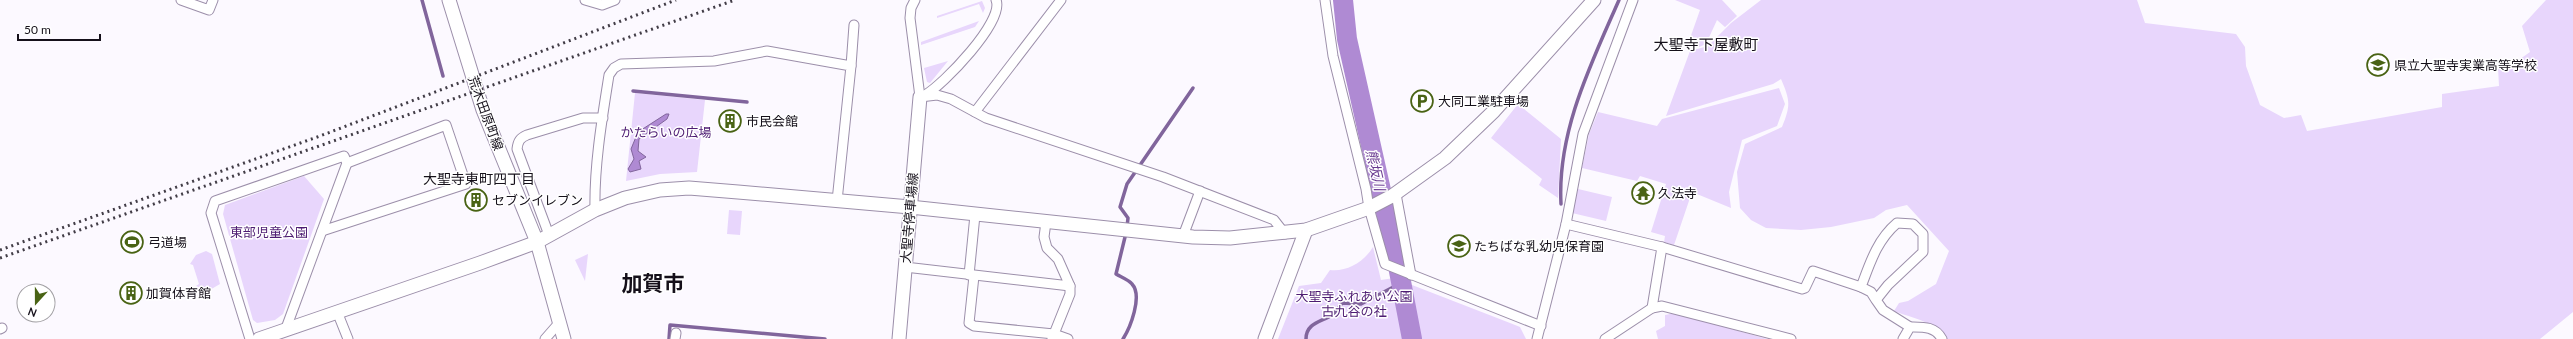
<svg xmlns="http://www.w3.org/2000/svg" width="2573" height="339" font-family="Lato,'Noto Sans JP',sans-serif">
  <rect width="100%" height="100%" fill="#fcf9ff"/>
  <g fill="#e8d6fc">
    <polygon points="1675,0 1722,0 1737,16 1725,27 1717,20 1706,44 1699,47 1688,44 1700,10"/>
    <path d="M1761,0H2137L2145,23L2236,34L2245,47L2246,66L2260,105L2284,118L2301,115L2307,131L2442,107V94L2499,86L2498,68L2513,64L2530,52L2522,26L2546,0H2573V312L2540,339H1945C1936,321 1911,318 1894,311L1899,303L1908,301L1936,284L1949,251L1907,205L1886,210L1874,218L1831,227L1801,230L1766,228L1751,220L1740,208L1737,172L1745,144L1782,127C1791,105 1790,100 1781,79L1773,84L1666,116L1690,51L1708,46L1731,23Z"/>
    <polygon points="982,1 985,8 983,13 979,4 937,18 937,16"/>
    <polygon points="979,21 975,27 921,45 921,42"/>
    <polygon points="948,61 930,83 927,82 924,68"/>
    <polygon points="1779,88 1785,104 1777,126 1742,140 1729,192 1731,208 1692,192 1674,245 1664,242 1665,236 1651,232 1666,184 1640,176 1637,181 1582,168 1589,134 1598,112 1657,126 1662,119"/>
    <polygon points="635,93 705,100 697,172 660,174 626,181"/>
    <polygon points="1518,104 1561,139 1558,198 1539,185 1542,179 1491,138"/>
    <polygon points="304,176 324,199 283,314 275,320 257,323 253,320 249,306 223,214 225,205"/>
    <polygon points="1578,189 1612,197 1606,221 1572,213"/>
    <polygon points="729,210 742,211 740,235 727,234"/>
    <path d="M1373,247L1381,280L1394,278L1510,323L1520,327L1526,339H1278L1299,286L1321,283L1330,270C1347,272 1364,262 1373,247Z"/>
    <polygon points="206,251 212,254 220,284 208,291 196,286 199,284 193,265 190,264 196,255"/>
    <polygon points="588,254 585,281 575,260"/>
    <polygon points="1675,313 1767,339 1658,339 1656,331 1665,326 1665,315"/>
  </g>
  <polygon fill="#af8ad3" stroke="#81659c" points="666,114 669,114 667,119 639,139 638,151 646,157 639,161 641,169 630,172 628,169 634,159 631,149 638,132"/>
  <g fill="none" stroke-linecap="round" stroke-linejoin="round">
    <g stroke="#81659c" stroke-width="3.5">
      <polyline points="422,0 443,76"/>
      <polyline points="633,91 747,102"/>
      <path d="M1561,204C1557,132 1591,64 1619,0"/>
      <polyline points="1127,227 1128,218 1120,207 1127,184 1193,88"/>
      <polyline points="669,339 670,325 825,339"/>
      <path d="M1123,339C1130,328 1143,296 1132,284C1129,280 1121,277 1116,274L1126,233"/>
      <path d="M1306,339C1306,323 1321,322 1332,315C1336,312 1339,307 1342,303L1361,304L1401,283"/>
    </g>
    <polyline stroke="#af8ad3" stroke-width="20" points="1343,0 1347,39 1398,266 1412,339"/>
    <g stroke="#9c8faa" stroke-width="11">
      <g id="street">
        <polyline points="181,0 209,10 213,0"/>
        <polyline points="585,0 602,5 615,0"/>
        <polyline points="915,0 911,8 910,18 920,97"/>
        <polyline points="1325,0 1333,56 1366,189 1369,208 1385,264 1541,326"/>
        <polyline points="851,66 854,25"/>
        <path d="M925,95C943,85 1005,21 996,0"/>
        <polyline points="920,97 937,95 951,99 986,118 1163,177 1274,220 1285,234"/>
        <polyline points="975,112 1061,0"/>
        <polyline points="1396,194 1411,275"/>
        <path d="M595,210C594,166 602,119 609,75L614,68L621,64L714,61L767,51L851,66L837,201"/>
        <polyline points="1566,224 1662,247 1802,289 1805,288 1813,271 1861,287"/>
        <polyline points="322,231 466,184 446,125 347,163"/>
        <path d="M549,235L517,149C518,141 520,138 527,135L583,118H603"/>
        <polyline points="1183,236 1200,191"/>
        <polyline points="905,267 1070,286 1058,259 1047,248 1044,237 1046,222"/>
        <polyline points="969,275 975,215"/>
        <polyline points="974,276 969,323 974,326 1054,334 1068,339"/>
        <path d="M1876,300L1871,292L1861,287C1870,263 1877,240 1897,223L1913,224L1923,234V252L1888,285L1876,300L1883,310L1910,327"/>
        <polyline points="1652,308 1662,247"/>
        <polyline points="338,314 348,339"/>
        <polyline points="0,329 2,328"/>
        <polyline points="250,339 211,213 215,201 344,156 347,163 285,331"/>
        <polyline points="545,339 559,323"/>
        <polyline points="675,339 676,333"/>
        <polyline points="1052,339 1070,294 1070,286"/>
        <polyline points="1537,339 1566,224 1583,134 1633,0"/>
        <polyline points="1605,339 1652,308 1662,306 1791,339"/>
        <path d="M1903,339L1910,327C1923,327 1935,326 1942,339"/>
      </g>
    </g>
    <g stroke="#9c8faa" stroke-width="15">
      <g id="secondary">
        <polyline points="449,0 483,110 537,242 564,339"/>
        <polyline points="259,339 480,263 537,242 595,210 625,198 660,190 689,188 738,192 910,207 1193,237 1230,238 1306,230 1369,208 1392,196 1445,158 1494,111 1594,0"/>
        <polyline points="899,339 920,97"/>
        <polyline points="1265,339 1306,230"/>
      </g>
    </g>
    <use href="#street" stroke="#fff" stroke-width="9"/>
    <use href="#secondary" stroke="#fff" stroke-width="13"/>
    <g stroke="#423d47" stroke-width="3" stroke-dasharray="2 4" stroke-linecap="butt">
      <polyline points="0,250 320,136 676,0"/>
      <polyline points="0,258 735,0"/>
    </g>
  </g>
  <defs>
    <g id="school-ring" transform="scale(1.15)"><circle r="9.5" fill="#fff" stroke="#496314" stroke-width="1.5"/><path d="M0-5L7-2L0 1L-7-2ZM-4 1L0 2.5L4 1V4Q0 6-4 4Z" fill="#496314"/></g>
    <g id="parking-ring" transform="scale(1.15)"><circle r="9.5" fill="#fff" stroke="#496314" stroke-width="1.5"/><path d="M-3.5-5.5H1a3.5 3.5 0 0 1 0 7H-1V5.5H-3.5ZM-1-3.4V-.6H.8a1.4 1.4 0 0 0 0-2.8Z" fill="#496314"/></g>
    <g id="building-ring" transform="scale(1.15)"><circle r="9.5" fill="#fff" stroke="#496314" stroke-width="1.5"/><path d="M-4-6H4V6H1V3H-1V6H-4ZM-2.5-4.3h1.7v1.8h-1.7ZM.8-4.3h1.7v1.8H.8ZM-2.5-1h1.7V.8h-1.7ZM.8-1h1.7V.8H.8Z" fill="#496314"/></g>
    <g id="temple-ring" transform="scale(1.15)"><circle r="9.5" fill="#fff" stroke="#496314" stroke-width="1.5"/><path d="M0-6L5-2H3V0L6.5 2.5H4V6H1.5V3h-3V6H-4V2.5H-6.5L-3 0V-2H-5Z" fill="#496314"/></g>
    <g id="stadium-ring" transform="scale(1.15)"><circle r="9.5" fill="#fff" stroke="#496314" stroke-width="1.5"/><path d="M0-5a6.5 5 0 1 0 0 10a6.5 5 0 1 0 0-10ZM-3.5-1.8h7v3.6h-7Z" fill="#496314"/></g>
  </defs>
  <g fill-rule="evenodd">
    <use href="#school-ring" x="2378" y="65"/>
    <use href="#parking-ring" x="1422" y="101"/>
    <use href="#building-ring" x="730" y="121"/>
    <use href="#temple-ring" x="1643" y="193"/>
    <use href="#building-ring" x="476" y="200"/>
    <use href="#stadium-ring" x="132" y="242"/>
    <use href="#school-ring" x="1459" y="246"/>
    <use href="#building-ring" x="131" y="293"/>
  </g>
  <g text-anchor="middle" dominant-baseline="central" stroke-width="3" stroke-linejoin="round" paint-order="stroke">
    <g font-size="13" fill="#15101a" stroke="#fff" text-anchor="start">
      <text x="2394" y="65">県立大聖寺実業高等学校</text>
      <text x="1438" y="101">大同工業駐車場</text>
      <text x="746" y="121">市民会館</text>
      <text x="1658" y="193">久法寺</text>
      <text x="492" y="200">セブンイレブン</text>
      <text x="148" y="242">弓道場</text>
      <text x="1474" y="246">たちばな乳幼児保育園</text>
      <text x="146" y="293">加賀体育館</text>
    </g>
    <g font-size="13" fill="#15101a" stroke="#fff">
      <text transform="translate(486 113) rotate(70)">荒木田原町線</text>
      <text transform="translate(909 218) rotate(-85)">大聖寺停車場線</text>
    </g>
    <g font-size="13" fill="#4d1b72" stroke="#fff">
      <text x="666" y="132">かたらいの広場</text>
      <text x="269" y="232">東部児童公園</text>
      <text x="1354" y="296">大聖寺ふれあい公園<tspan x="1354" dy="15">古九谷の社</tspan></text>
    </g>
    <g font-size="14" font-style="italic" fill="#693990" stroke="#fff">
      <text transform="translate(1376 170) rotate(77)">熊坂川</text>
    </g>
    <g font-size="14" fill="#15101a" stroke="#fff">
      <text x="479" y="178">大聖寺東町四丁目</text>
    </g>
    <g font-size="15" fill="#15101a" stroke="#fff">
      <text x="1706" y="44">大聖寺下屋敷町</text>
    </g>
    <g font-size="21" font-weight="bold" fill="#15101a" stroke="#fff">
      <text x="653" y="282">加賀市</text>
    </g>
  </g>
  <g transform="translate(36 303) rotate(201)"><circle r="19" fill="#ffffff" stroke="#a19fa3"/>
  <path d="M0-3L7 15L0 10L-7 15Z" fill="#496314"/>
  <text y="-6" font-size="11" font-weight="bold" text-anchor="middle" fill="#15101a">N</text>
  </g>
  <path d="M18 34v6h82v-6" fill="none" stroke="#15101a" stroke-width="2"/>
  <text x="24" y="34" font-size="12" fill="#15101a" stroke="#ffffff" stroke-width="3" paint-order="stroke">50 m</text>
</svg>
